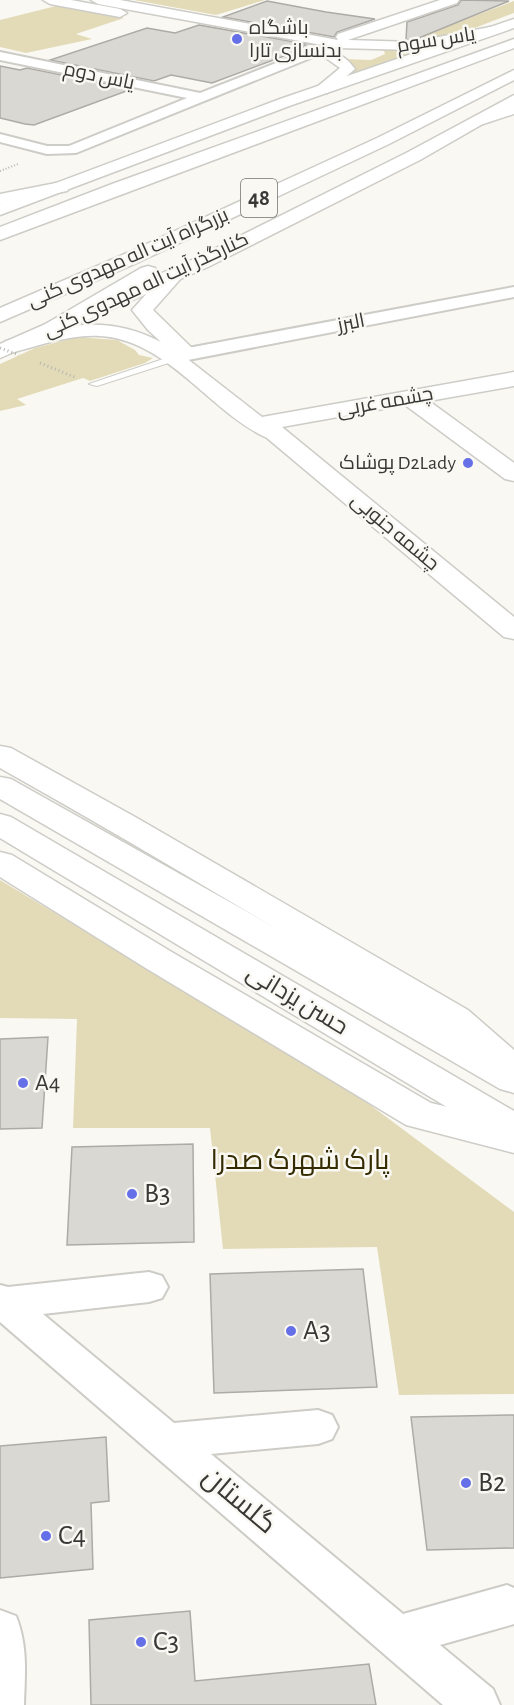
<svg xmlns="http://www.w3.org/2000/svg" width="514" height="1705" font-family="'Alegreya Sans',Cairo,sans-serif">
  <rect width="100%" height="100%" fill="#f9f8f2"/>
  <g fill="#e3dbb8">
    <polygon points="134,0 265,0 216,15"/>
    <path d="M514,1V13C494,20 422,51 406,42Z"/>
    <polygon points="56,6 124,18 76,34 92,39 26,53 0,47 0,20"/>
    <polygon points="450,42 341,79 352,68 351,63 344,59 371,60 385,54 384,51 370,48"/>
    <polygon points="77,337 117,340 135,350 139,355 153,358 145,363 90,381 83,378 17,399 26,405 0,411 0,364 35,348"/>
    <polygon points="0,880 354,1093 514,1212 514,1394 399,1395 377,1247 223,1249 210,1128 73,1128 77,1019 0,1018"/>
  </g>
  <g fill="#d9d8d3" stroke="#adaba6" stroke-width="1.5">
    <polygon points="461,0 509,1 414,40 406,40 407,22 458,5"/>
    <polygon points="267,1 326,12 375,19 337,32 334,37 223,17"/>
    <polygon points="199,25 306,44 300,50 212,83 171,75 154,81 50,60 147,28 175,33"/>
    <polygon points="0,66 20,70 27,68 132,89 34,125 25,124 0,118"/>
    <polygon points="48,1037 42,1128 0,1129 0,1039"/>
    <polygon points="193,1144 194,1242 67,1245 72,1147"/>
    <polygon points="363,1269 377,1387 214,1393 210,1274"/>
    <polygon points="514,1415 514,1548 427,1550 411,1417"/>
    <polygon points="106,1437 109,1501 91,1503 93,1569 0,1578 0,1446"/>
    <polygon points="190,1611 195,1681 369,1664 376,1705 91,1705 89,1620"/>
  </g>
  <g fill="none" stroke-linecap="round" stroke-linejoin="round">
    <g stroke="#cdccc7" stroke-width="2">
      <polygon id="lane" points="175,355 178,356 178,360 97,386 89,384"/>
    </g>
    <g stroke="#cdccc7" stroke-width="4">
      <g id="street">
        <polygon points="309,50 313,51 315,54 313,57 76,153 47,154 0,142 0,134 47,146 69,146 187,98 0,60 0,52 200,93"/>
        <polygon points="514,287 514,297 188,360 181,358 179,354 181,350 188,348"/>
        <polygon points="149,1272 162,1276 168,1287 162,1298 149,1302 43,1314 174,1423 318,1410 332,1415 338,1427 332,1439 318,1444 211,1454 403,1614 507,1585 514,1588 514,1624 440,1645 493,1689 500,1705 443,1705 0,1322 0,1285 8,1287"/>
        <path d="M0,1610L16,1616C28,1646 25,1674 24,1705H0Z"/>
      </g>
    </g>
    <g stroke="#cdccc7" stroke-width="3">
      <g id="secondary">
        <polygon points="43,0 71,0 120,9 127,13 120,17 50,4"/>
        <polygon points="91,0 120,0 338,40 336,37 338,34 440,0 459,0 457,3 348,40 413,42 490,27 497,31 490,35 413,50 338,48 98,4"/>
        <path d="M309,45C328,48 344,53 355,69L327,93H317L314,90L317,87L340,68L326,58L304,52L302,49Z"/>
        <polygon points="514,104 514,114 480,125 472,120 474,117"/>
        <polygon points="61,182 67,183 70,187 67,191 0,204 0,194"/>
        <path d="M173,270L180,272L183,276L153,310L192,348L189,353L181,354L262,417L514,372V386L429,401L514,463V481L505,479L405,405L282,427L514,617V639L504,637L267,438C210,412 168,340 100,336C70,334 42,345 14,352L6,351L3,346L6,341C64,326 105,313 161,342L148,330L132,310L166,272Z"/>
        <polygon points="0,777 11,779 514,1062 514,1093 500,1089 0,799"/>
        <polygon points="0,814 11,817 514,1111 514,1143 500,1139 0,838"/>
      </g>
    </g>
    <g stroke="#cdccc7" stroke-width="3">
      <g id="primary">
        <polygon points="514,19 514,28 292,105 0,215 0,204 280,99"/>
        <polygon points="514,95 514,106 420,160 208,267 0,358 0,344 194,259 408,152"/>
      </g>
    </g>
    <g stroke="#cdccc7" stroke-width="3">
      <g id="highway">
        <polygon points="514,39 514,48 0,240 0,227 112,184"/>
        <polygon points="514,70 514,80 389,144 141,261 0,322 0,308 127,253 377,138"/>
        <polygon points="148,266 155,268 158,272 155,276 56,334 49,336 42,334 39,330 42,326 141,268"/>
        <path d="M0,746L11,748L137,818L468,1010L514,1050V1085C484,1076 454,1035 424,1017C283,933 143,848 0,768Z"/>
        <polygon points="0,852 12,855 170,951 431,1103 514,1123 514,1153 406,1125 144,967 0,877"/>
      </g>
    </g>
    <polyline stroke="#b6b6b1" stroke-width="2" stroke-dasharray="1 2" stroke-linecap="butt" points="0,171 18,164"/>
    <polyline stroke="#b6b6b1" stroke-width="3" stroke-dasharray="1 3" stroke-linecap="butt" points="40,363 77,378"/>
    <use href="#lane" fill="#fff" fill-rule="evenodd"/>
    <use href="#street" fill="#fff" fill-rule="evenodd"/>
    <use href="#secondary" fill="#fff" fill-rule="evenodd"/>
    <use href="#primary" fill="#fff" fill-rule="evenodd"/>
    <use href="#highway" fill="#fff" fill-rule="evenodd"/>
    <polyline stroke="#b6b6b1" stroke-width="3" stroke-dasharray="1 3" stroke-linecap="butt" points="0,348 19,355"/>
  </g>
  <g fill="#656fe7" stroke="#f9f8f2" stroke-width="2">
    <circle cx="237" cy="39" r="6"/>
    <circle cx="468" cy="463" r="6"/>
    <circle cx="23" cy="1083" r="6"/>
    <circle cx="132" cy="1194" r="6"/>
    <circle cx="291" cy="1331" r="6"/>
    <circle cx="466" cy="1483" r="6"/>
    <circle cx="46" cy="1536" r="6"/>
    <circle cx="141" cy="1642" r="6"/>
  </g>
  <g text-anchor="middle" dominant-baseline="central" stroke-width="5" stroke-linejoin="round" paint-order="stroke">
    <g font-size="20" fill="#383836" stroke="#f9f8f2" text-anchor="start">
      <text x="249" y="28">باشگاه<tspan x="249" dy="23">بدنسازی تارا</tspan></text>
      <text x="456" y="463" text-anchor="end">پوشاک D2Lady</text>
    </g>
    <g font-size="20" fill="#383836" stroke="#f9f8f2">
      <text transform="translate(436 40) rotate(-9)">یاس سوم</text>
      <text transform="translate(99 76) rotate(12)">یاس دوم</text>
      <text transform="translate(128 258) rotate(-24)">بزرگراه آیت اله مهدوی کنی</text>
      <text transform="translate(146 285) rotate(-25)">کنارگذر آیت اله مهدوی کنی</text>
      <text transform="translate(351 323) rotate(-11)">البرز</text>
      <text transform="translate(385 402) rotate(-10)">چشمه غربی</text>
      <text transform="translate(395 532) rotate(40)">چشمه جنوبی</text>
    </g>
    <rect fill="#f9f8f2" stroke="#72726e" stroke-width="1.5" x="241" y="179" width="36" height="38" rx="4.5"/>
    <g font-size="22" font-weight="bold" fill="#383836">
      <text x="259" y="198">48</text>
    </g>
    <g font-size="24" fill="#383836" stroke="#f9f8f2">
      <text transform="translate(297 1000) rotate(31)">حسن یزدانی</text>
    </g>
    <g font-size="24" fill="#383836" stroke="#f9f8f2" text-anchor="start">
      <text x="35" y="1083">A4</text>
    </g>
    <g font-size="28" fill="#352b00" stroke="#f9f8f2">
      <text x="300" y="1161">پارک شهرک صدرا</text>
    </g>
    <g font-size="28" fill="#383836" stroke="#f9f8f2" text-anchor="start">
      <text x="144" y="1194">B3</text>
      <text x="303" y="1331">A3</text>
      <text x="478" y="1483">B2</text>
      <text x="58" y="1536">C4</text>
      <text x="153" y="1642">C3</text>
    </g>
    <g font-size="28" fill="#383836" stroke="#f9f8f2">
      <text transform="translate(239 1501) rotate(40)">گلستان</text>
    </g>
  </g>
</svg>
